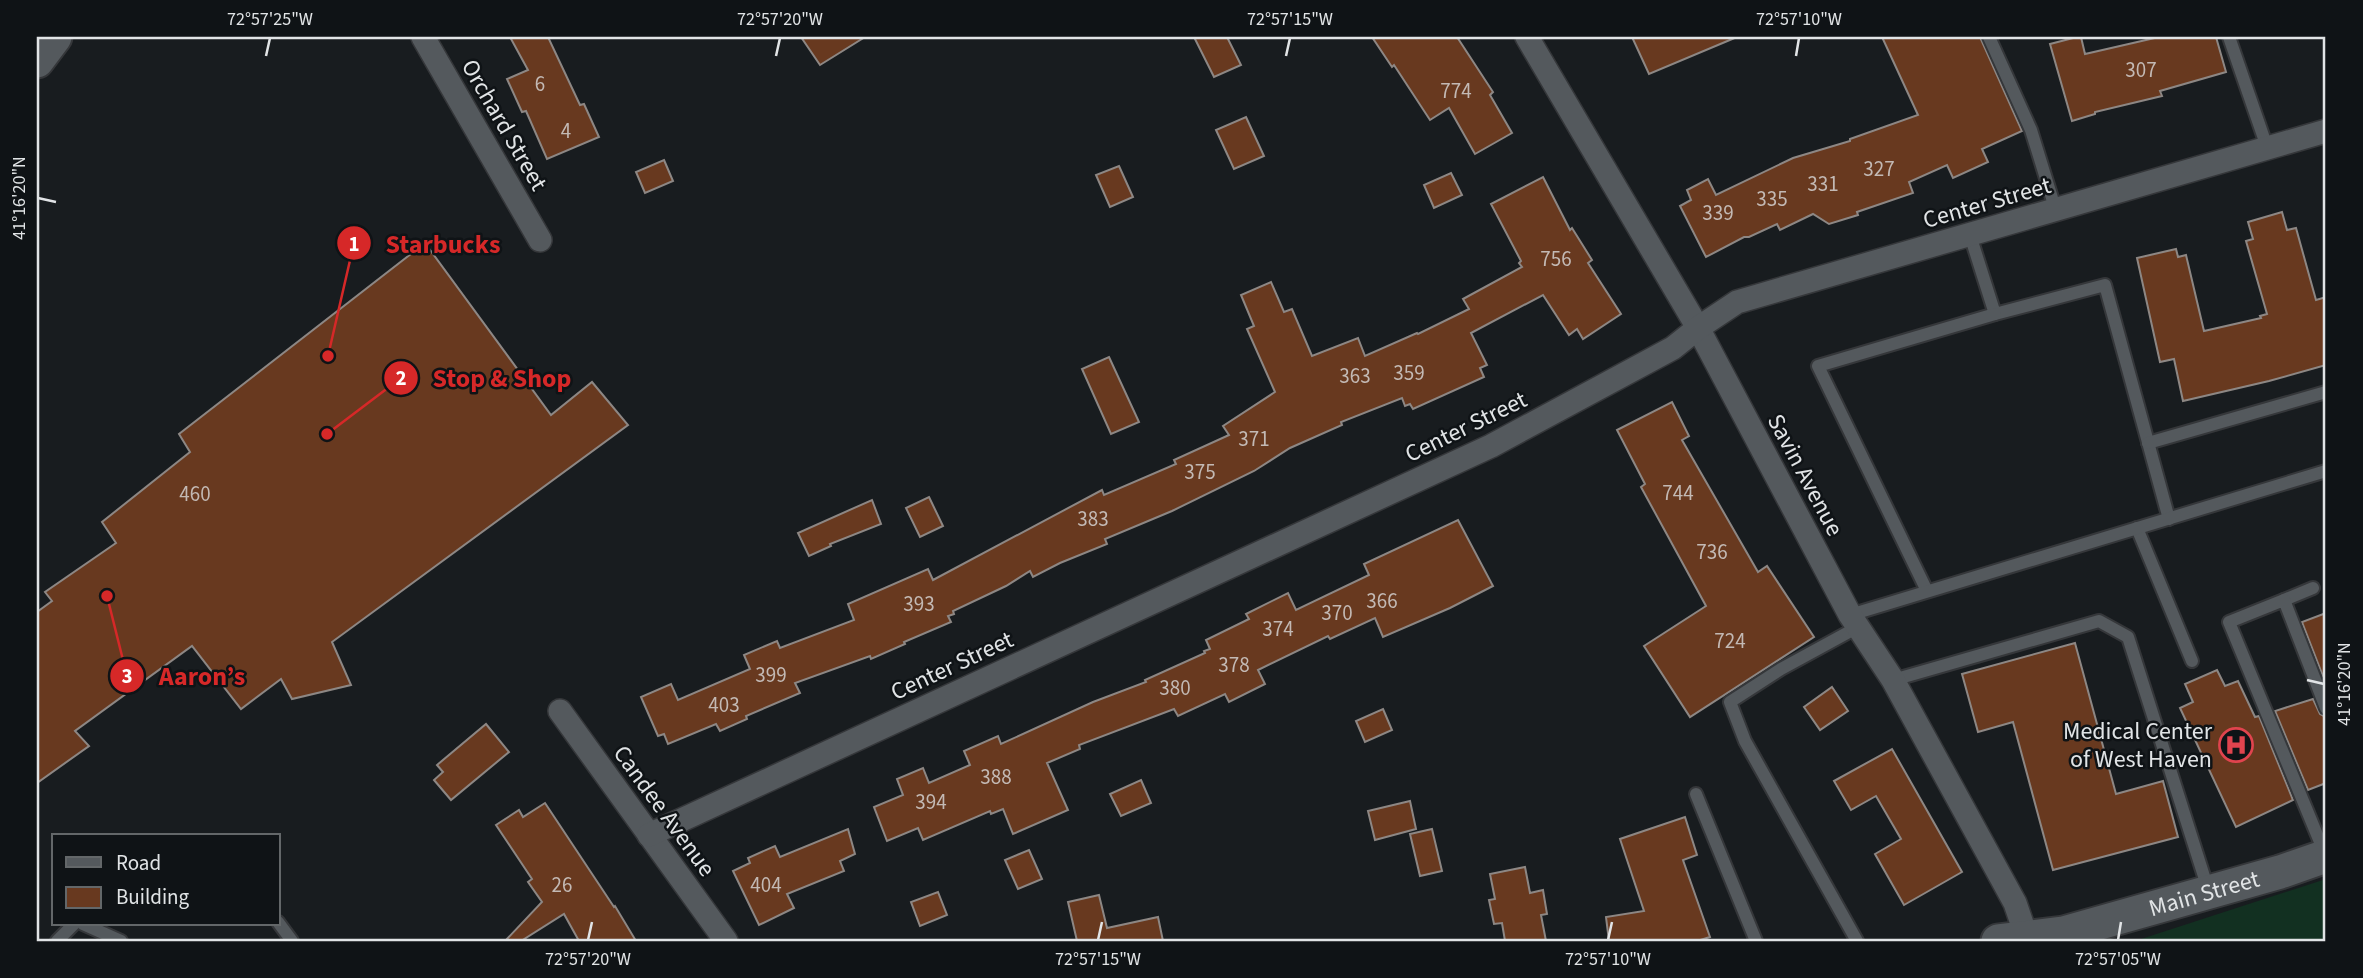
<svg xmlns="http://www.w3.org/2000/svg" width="2363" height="978" font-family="'Source Sans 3',sans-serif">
  <rect width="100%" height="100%" fill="#181c1f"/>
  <polygon fill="#123021" points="2326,879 2326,941 2135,941"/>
  <g fill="#68391f" stroke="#8d8784" stroke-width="2">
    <polygon points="510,37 548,37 580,105 584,104 599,137 547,159 526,111 522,112 507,79 528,70"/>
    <polygon points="801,37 865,37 820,65"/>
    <polygon points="1194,37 1227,37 1241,65 1214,77"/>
    <polygon points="1372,37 1457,37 1493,92 1490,95 1512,133 1475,154 1449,108 1430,120 1394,65 1392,67"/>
    <polygon points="1632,37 1737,37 1649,74"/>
    <polygon points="1882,37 1980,37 2022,131 1982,149 1988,162 1953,178 1947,165 1909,182 1913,193 1857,212 1858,215 1829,224 1813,214 1780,230 1777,224 1749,237 1744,237 1706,257 1680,206 1691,200 1687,190 1708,179 1716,195 1793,158 1850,141 1850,139 1918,115"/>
    <polygon points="2077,37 2081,37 2085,54 2159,37 2216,37 2226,72 2160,91 2162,96 2095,112 2095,114 2072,121 2050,44"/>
    <polygon points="1246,117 1264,156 1234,169 1216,130"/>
    <polygon points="664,160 673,181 645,193 636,172"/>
    <polygon points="1119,166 1133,197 1110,207 1096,175"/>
    <polygon points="1451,173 1462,195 1434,208 1424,185"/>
    <polygon points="1543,177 1570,230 1572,228 1592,260 1588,263 1621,314 1583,339 1577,329 1569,335 1543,295 1471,333 1487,365 1480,368 1484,377 1413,409 1410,404 1405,406 1402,398 1341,422 1342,425 1290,448 1254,471 1172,511 1105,539 1107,544 1060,563 1033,577 1030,571 1006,586 953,611 954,614 948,616 951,622 904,642 905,644 871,659 870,656 795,683 800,693 746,716 747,719 720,731 716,724 668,744 664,734 658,736 641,697 671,684 678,700 750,669 744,655 777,641 780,648 854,620 848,604 928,569 933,580 1102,490 1104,495 1176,464 1174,460 1229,435 1223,426 1275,392 1247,329 1254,326 1241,295 1271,282 1284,312 1292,309 1312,356 1358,338 1365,356 1417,333 1418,334 1469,309 1463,299 1522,267 1519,263 1521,261 1491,204"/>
    <polygon points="2282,212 2287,230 2296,228 2316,300 2326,297 2326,365 2269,381 2183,401 2174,359 2160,362 2137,258 2176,249 2178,257 2186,255 2204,331 2261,318 2260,316 2267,314 2246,241 2253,239 2248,222"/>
    <polygon points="425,243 551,415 592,382 628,425 332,642 351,685 292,699 281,679 241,709 192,646 75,731 89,746 37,783 37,612 52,601 45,592 116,543 102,522 190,452 179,434"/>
    <polygon points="1109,357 1139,422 1111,434 1082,369"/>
    <polygon points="1672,402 1689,436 1682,440 1758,572 1767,566 1814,637 1690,717 1644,646 1706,606 1641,487 1645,484 1617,430"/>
    <polygon points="929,497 943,526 920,537 906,508"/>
    <polygon points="872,500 881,524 830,544 831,546 809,556 798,533"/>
    <polygon points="1458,520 1493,586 1450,608 1383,637 1375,618 1330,639 1328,636 1258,670 1265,684 1229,702 1225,694 1178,716 1174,709 1079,745 1080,749 1047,763 1068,810 1013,834 1003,809 991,814 990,811 923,840 918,828 887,841 874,807 903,795 897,779 923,768 929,783 970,765 964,751 998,736 1001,744 1093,702 1146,682 1145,680 1205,653 1204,651 1210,649 1206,640 1249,619 1246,614 1288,593 1296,610 1369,575 1364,564"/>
    <polygon points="2326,613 2326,684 2302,622"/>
    <polygon points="2075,643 2116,794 2163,781 2178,837 2053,870 2013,722 1978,732 1962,674"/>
    <polygon points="2217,670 2225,686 2238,681 2255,717 2259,716 2293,800 2236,827 2180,708 2193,702 2185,684"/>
    <polygon points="1832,687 1848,711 1820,730 1804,707"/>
    <polygon points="2313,699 2320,714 2326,717 2326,783 2308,790 2275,711"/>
    <polygon points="1383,709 1392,730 1365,742 1356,721"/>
    <polygon points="486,724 509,752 451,800 434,780 443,772 437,765"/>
    <polygon points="1892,749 1962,872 1904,905 1875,854 1901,839 1876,796 1851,810 1834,781"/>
    <polygon points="1141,780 1151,803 1121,816 1110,794"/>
    <polygon points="1410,801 1416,829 1375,840 1368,811"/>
    <polygon points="545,803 614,907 615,906 636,941 579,941 564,914 521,941 505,941 542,902 528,882 532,879 496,825 519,810 523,817"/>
    <polygon points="1685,817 1697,855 1683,860 1710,937 1697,941 1609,941 1606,917 1644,911 1620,839"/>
    <polygon points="848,829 855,854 840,861 844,871 787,894 794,908 759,925 733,871 750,863 748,858 775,846 780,857"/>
    <polygon points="1432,829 1442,871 1420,876 1410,834"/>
    <polygon points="1029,850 1042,879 1018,889 1005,860"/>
    <polygon points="1525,867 1530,893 1543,890 1547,914 1541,915 1546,941 1505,941 1502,923 1494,924 1489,900 1495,899 1490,874"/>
    <polygon points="938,892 947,915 920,926 911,902"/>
    <polygon points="1099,895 1107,928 1158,917 1163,941 1077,941 1068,902"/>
  </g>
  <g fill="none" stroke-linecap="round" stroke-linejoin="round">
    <g stroke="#35373a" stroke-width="16">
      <g id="lane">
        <polyline points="1989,37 2031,130 2056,211"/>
        <polyline points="2229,37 2268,150"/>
        <polyline points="1970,235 1995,314 2105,285 2169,519"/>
        <polyline points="2148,443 2326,392"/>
        <polyline points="2137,528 2192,661"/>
        <polyline points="1927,591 1818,366 1995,314"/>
        <polyline points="2284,600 2313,588"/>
        <polyline points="1850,615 2326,471"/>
        <polyline points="1893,680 2099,621 2128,637 2209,892"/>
        <polyline points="1696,794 1756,941"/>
        <polyline points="2325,854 2229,622 2284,600 2326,708"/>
        <polyline points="278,922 292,941"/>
        <polyline points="83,924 121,941"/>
        <polyline points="57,941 74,924"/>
        <polyline points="1857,941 1745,741 1730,702 1781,669 1858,627"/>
      </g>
    </g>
    <g stroke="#35373a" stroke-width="26">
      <g id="street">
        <polyline points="423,37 540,240"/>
        <polyline points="1527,37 1698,328 1850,615 1893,680 2015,903 2028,941"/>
        <polyline points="560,711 726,941"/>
        <polyline points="649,835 1491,446 1673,348 1698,328 1737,302 2326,131"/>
      </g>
    </g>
    <g stroke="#35373a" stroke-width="37">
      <g id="secondary">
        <polyline points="37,61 55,37"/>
        <path id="s1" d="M1998,941L2064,933L2280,872L2326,856"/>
      </g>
    </g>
    <use href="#lane" stroke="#54595d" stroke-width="12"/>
    <use href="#street" stroke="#54595d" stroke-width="23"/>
    <use href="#secondary" stroke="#54595d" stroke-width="33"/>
  </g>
  <path fill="none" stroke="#e1e4e6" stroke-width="2.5" d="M266,56L270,38M776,56L780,38M1286,56L1290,38M1796,56L1799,38M38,198L56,202M2307,680L2324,684M588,940L592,922M1098,940L1102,922M1608,940L1612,922M2118,940L2121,922"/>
  <defs>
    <g id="hospital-ring" transform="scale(1.75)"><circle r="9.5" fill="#0f1316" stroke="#e0444e" stroke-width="1.5"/><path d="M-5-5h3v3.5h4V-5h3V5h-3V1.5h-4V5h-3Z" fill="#e0444e"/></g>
  </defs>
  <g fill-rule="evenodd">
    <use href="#hospital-ring" x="2236" y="745"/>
  </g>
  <g text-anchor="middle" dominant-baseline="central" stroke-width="5" stroke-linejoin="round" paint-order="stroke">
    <g font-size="21" fill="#c3b9b4">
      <text x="2141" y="70">307</text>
      <text x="540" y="84">6</text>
      <text x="1456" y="91">774</text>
      <text x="566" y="131">4</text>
      <text x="1879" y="169">327</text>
      <text x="1823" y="184">331</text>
      <text x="1772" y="199">335</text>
      <text x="1718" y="213">339</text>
      <text x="1556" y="259">756</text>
      <text x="1409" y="373">359</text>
      <text x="1355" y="376">363</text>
      <text x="1254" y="439">371</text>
      <text x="1200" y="472">375</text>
      <text x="1678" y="493">744</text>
      <text x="195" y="494">460</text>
      <text x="1093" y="519">383</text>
      <text x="1712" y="552">736</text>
      <text x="1382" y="601">366</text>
      <text x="919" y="604">393</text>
      <text x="1337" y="613">370</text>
      <text x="1278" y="629">374</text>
      <text x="1730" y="641">724</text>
      <text x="1234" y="665">378</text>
      <text x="771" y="675">399</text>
      <text x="1175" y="688">380</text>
      <text x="724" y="705">403</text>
      <text x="996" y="777">388</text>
      <text x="931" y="802">394</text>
      <text x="562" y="885">26</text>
      <text x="766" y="885">404</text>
    </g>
    <g font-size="24" fill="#e1e4e6" stroke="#0f1316">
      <text transform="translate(504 125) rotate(60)">Orchard Street</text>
      <text transform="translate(1987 203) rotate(-16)">Center Street</text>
      <text transform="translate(1466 427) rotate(-26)">Center Street</text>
      <text transform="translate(1805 475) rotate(62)">Savin Avenue</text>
      <text transform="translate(952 666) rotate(-25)">Center Street</text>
      <text transform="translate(664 811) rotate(54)">Candee Avenue</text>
      <text stroke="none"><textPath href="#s1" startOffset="212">Main Street</textPath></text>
    </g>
    <g font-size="24" fill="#e1e4e6" stroke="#0f1316" text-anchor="end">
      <text x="2212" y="731">Medical Center<tspan x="2212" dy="28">of West Haven</tspan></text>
    </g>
  </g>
  <path fill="none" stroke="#d62828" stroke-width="2.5" d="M328 356L354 243M327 434L401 378M107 596L127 676"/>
  <g fill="#d62828" stroke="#0f1316" stroke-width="2.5">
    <circle cx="328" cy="356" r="7"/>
    <circle cx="327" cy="434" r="7"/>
    <circle cx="107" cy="596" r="7"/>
    <circle cx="354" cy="243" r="18"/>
    <circle cx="401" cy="378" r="18"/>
    <circle cx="127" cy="676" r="18"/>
  </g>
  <g font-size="21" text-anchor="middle" font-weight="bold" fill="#fff">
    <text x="354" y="251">1</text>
    <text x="401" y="385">2</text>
    <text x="127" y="683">3</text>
  </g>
  <g font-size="26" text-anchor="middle" font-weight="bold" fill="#d62828" stroke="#0f1316" stroke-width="5" stroke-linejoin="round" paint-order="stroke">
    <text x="443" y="253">Starbucks</text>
    <text x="502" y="387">Stop &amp; Shop</text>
    <text x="202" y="685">Aaron’s</text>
  </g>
  <rect width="2363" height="978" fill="none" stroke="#0f1316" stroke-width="77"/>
  <rect x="52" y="834" width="228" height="91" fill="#0f1316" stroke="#636769" stroke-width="2"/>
  <rect x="66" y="857" width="35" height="10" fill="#54595d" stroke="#636769" stroke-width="2"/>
  <text x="116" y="870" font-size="21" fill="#e1e4e6">Road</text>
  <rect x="66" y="887" width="35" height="21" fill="#68391f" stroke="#636769" stroke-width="2"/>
  <text x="116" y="904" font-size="21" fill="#e1e4e6">Building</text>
  <rect x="38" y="38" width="2286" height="902" fill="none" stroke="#e1e4e6" stroke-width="2.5"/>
  <g font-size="18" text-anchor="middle" fill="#e1e4e6">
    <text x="270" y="25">72°57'25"W</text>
    <text x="780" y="25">72°57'20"W</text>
    <text x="1290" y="25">72°57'15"W</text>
    <text x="1799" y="25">72°57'10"W</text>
    <text transform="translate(19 198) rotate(-90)" y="6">41°16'20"N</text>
    <text transform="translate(2344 684) rotate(-90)" y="6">41°16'20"N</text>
    <text x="588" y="965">72°57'20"W</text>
    <text x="1098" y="965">72°57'15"W</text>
    <text x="1608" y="965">72°57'10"W</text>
    <text x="2118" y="965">72°57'05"W</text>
  </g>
</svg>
